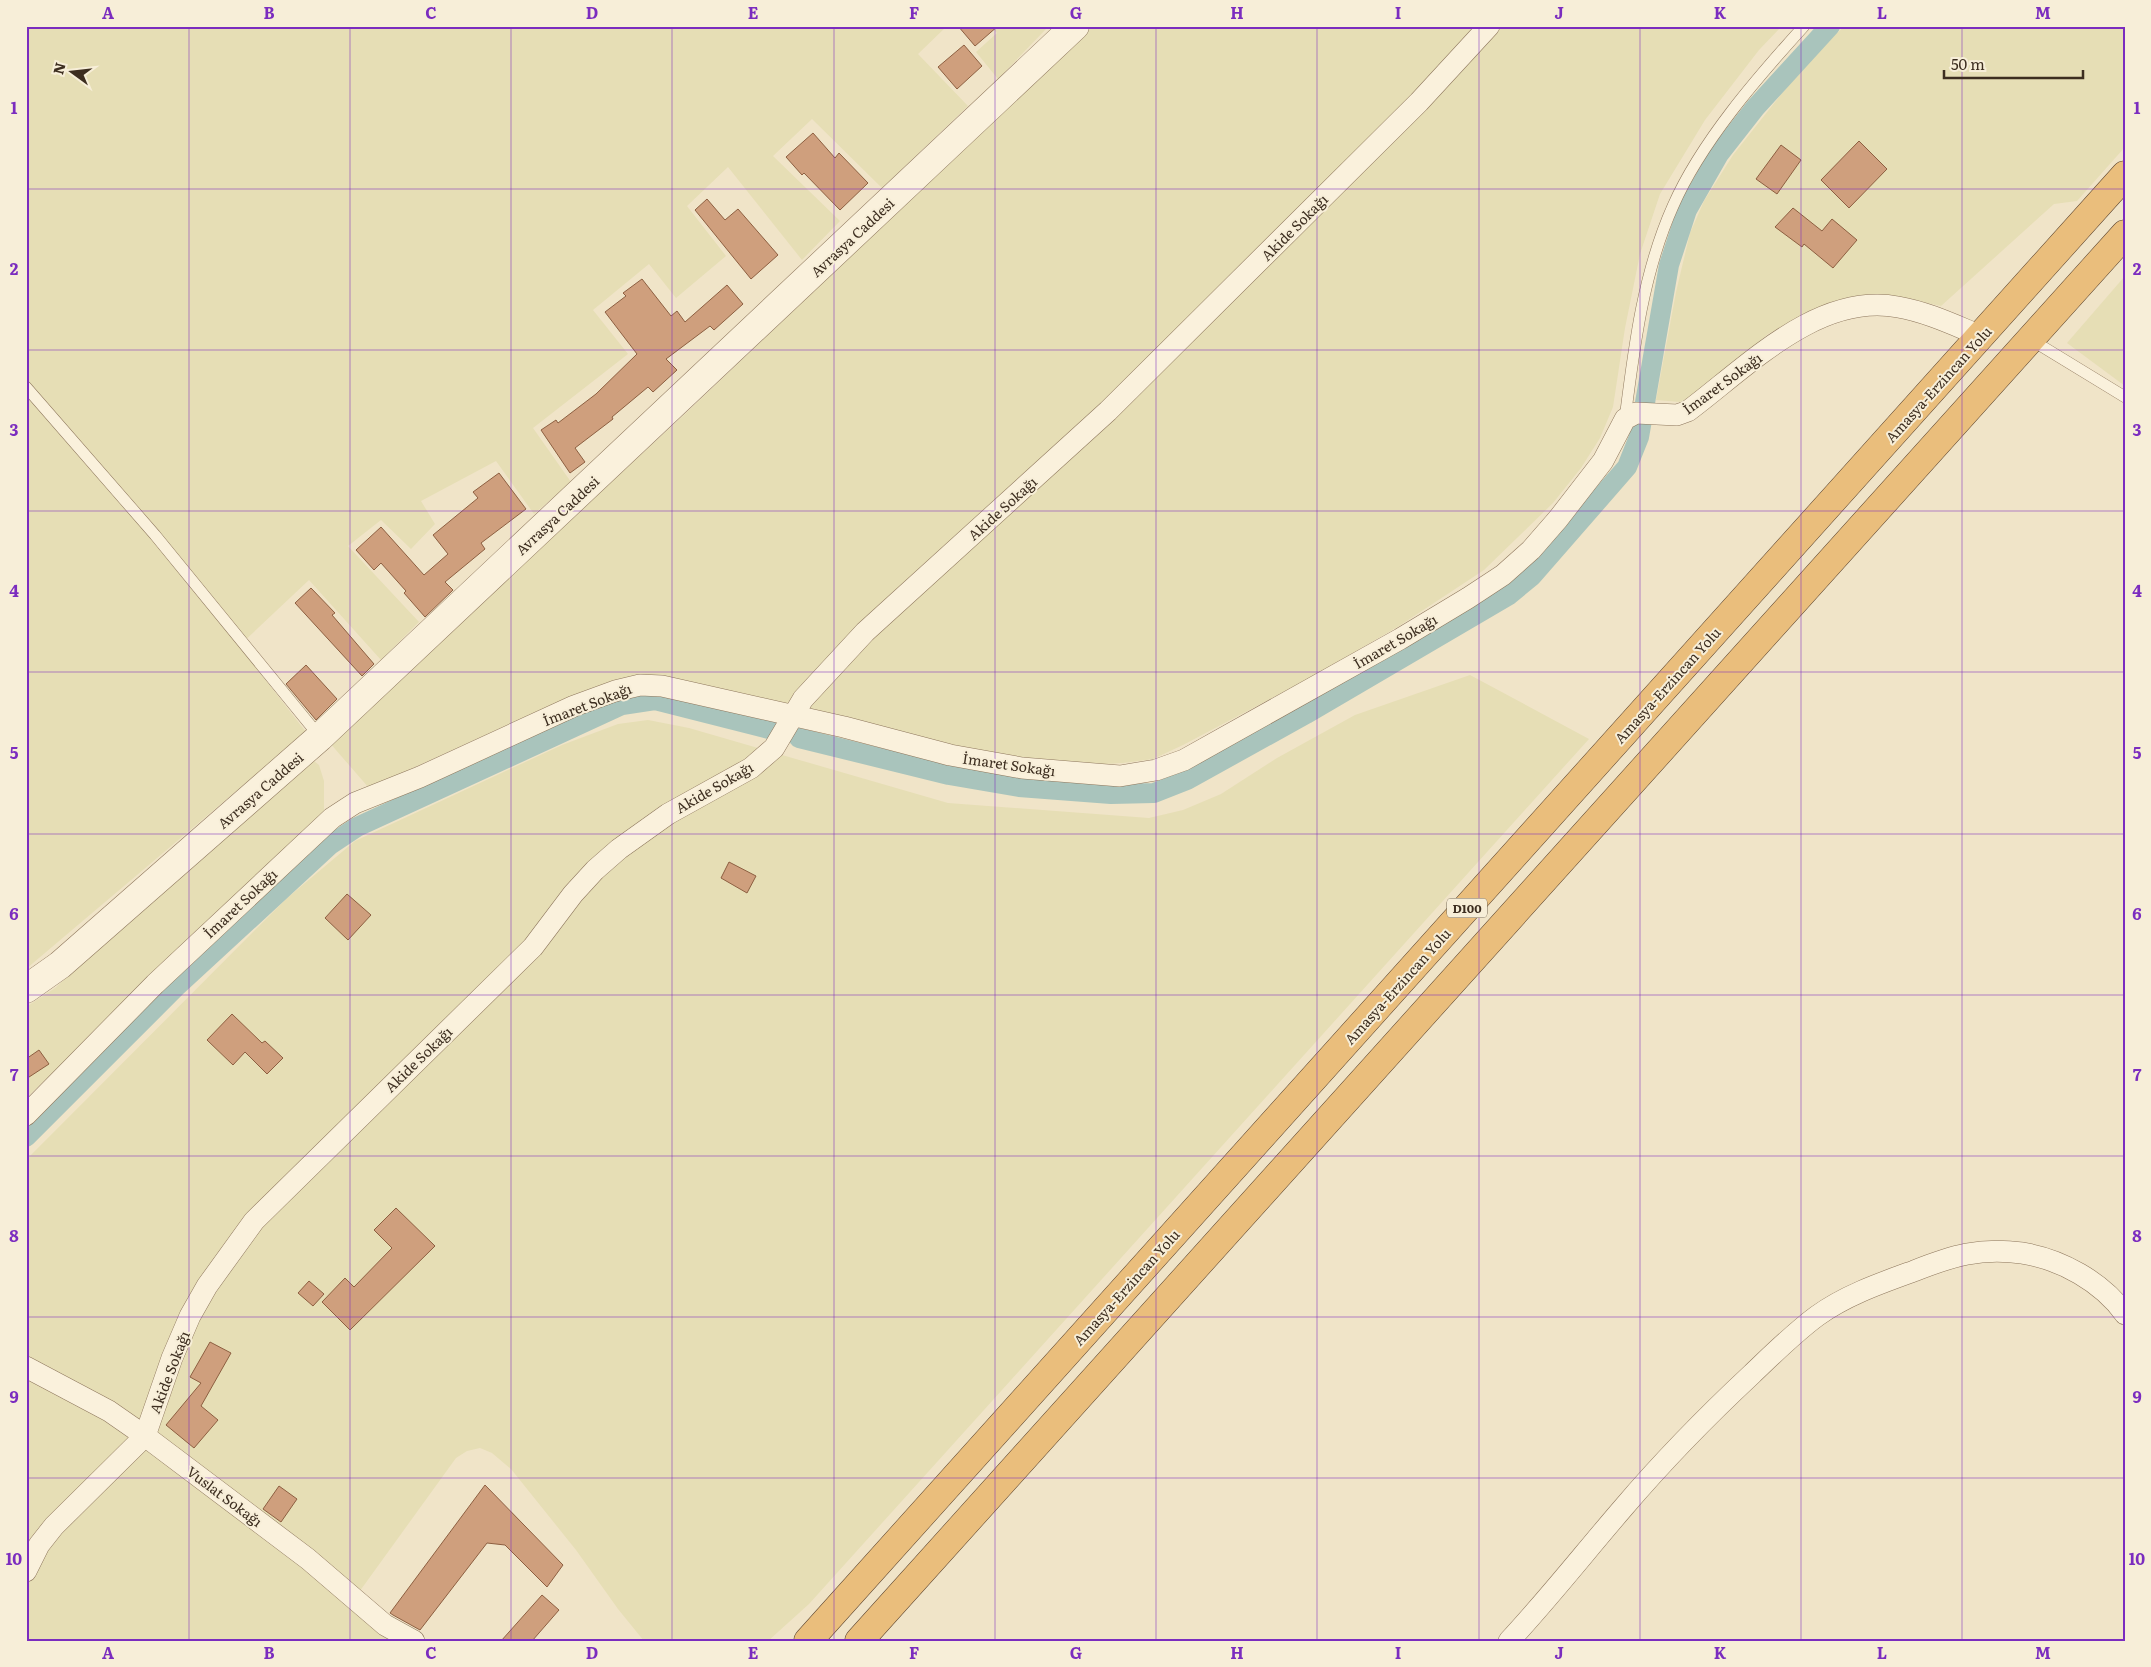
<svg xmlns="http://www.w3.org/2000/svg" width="2151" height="1667" font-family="Literata,serif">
  <rect width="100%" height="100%" fill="#f0e4c8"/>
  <g fill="#e6deb5">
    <polygon points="26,26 947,26 918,54 968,106 882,188 812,119 773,156 840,221 802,260 728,167 687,206 726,256 676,298 649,264 593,310 628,354 533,428 571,482 534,514 496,461 421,501 435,524 411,549 381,520 348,546 419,622 381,660 309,580 239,646 306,732 26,969"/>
    <polygon points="990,26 1043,26 1046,29 998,79 976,52 997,33"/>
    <polygon points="1093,26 1782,26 1759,50 1705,120 1660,194 1640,254 1625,328 1613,407 1600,438 1581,468 1553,503 1484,570 1399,626 1310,678 1183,745 1153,759 1123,763 1072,766 937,744 667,677 599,687 538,711 369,788 329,742 685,414"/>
    <polygon points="1845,26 2125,26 2125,147 2077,201 2054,204 1941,306 1888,295 1855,296 1822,306 1768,334 1703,390 1680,402 1656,400 1676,292 1690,233 1704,201 1733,155 1783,92 1823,45"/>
    <polygon points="2125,276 2125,386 2067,343"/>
    <polygon points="1470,675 1589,739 809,1604 768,1641 644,1641 618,1609 576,1550 511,1469 492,1453 480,1448 467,1451 456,1458 349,1606 396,1641 26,1641 26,1160 286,899 355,841 562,745 618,724 648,720 689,728 948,803 1149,818 1183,810 1221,794 1277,758 1355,715"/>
    <polygon points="310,758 319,765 324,781 324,816 26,1098 26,1007 55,988"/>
  </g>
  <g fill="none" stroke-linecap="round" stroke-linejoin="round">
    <g stroke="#a9c4bc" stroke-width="20">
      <polyline points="799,738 949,775 1019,787 1111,794 1154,793 1187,780 1306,714 1509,595 1532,576 1627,467 1639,437 1669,265 1687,210 1719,154 1755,108 1830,26"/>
      <polyline points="26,1137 176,987 330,845 357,827 622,705 655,700 769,729"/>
    </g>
  </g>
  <g fill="#cf9f7d" stroke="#8d5f41">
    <polygon points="958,26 998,26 975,46"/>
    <polygon points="964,45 982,66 957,89 938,67"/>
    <polygon points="813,133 835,158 839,153 868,183 840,210 804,173 802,175 786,157"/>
    <polygon points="1859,141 1887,169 1849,208 1821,180"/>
    <polygon points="1781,145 1801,160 1777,194 1756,179"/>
    <polygon points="707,199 725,220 738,209 778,255 751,279 695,210"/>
    <polygon points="1793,208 1822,231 1832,219 1857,240 1833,268 1804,244 1802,247 1775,227"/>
    <polygon points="642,279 671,316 677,311 685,322 727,285 743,304 714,330 710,326 666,359 677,370 653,392 648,387 612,417 613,419 575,448 585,462 570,473 541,430 556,420 558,423 596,394 637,354 605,312 626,296 623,293"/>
    <polygon points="499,473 526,509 481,543 485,549 445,582 453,590 425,617 404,593 406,591 381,563 374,570 356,550 381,527 424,575 448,554 433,535 478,498 473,492"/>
    <polygon points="311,588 335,613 332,615 374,664 362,676 295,603"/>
    <polygon points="306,665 337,699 316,720 286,684"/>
    <polygon points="729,862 756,876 747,893 721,878"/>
    <polygon points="347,894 371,915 348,940 325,918"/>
    <polygon points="232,1014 262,1043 265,1041 283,1058 267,1074 245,1052 233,1065 207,1040"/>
    <polygon points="39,1050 49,1064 26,1079 26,1059"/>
    <polygon points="396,1208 435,1246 350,1330 322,1302 345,1278 354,1287 392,1248 374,1230"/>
    <polygon points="309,1281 324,1294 313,1306 298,1293"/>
    <polygon points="210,1342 231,1353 201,1406 218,1420 194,1448 166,1425 201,1383 190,1377"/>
    <polygon points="485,1485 563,1565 547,1587 505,1545 487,1543 420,1630 393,1615 390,1613"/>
    <polygon points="279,1486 297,1499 281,1522 263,1509"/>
    <polygon points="542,1595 559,1610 532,1641 501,1641"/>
  </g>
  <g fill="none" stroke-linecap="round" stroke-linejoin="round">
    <g stroke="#8d765c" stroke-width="12">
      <g id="service">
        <polyline points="2030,339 2125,397"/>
        <polyline points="26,387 155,535 320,737"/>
        <path d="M1625,419C1634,347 1643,273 1673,206C1701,142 1757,78 1804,26"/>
      </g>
    </g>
    <g stroke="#8d765c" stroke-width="22">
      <g id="minor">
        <path d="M26,1115L155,984L332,818L355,803L420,777L574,706L615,691L640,685L662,686L844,727L950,755L1022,768L1120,776L1156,770L1184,760L1400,639L1468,598L1503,575L1531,550L1558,519L1603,461L1625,419L1636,413L1677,415L1688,411C1747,367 1818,292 1898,307C1927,312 1954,325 1981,336"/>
        <polyline points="26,1367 109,1411 145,1436 308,1559 385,1625 414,1641"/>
        <polyline points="26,1571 39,1545 54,1526 145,1436 172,1358 190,1316 207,1286 254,1221 533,947 573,894 595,870 619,849 668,814 751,768 774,748 803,699 865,632 1108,411 1419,102 1489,26"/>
        <path d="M1509,1641C1549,1598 1585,1552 1623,1508C1663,1461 1707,1416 1752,1374C1773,1354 1794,1333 1817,1316C1846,1295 1881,1283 1914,1271C1952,1256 1980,1247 2022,1253C2061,1259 2102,1282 2125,1314"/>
      </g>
    </g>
    <g stroke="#8d765c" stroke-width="29">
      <polyline id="tertiary" points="26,989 60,965 320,737 1075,26"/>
    </g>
    <g stroke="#5b4430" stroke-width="29">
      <g id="trunk">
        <polyline points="808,1641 2125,175"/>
        <polyline points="859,1641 2125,234"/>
      </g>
    </g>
    <use href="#service" stroke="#faf1dc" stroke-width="11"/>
    <use href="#minor" stroke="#faf1dc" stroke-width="21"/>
    <use href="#tertiary" stroke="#faf1dc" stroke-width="28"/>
    <use href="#trunk" stroke="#eabe7c" stroke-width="28"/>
  </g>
  <path fill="none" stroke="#7b2cbf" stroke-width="1" stroke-opacity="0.55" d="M189,26V1641M350,26V1641M511,26V1641M672,26V1641M834,26V1641M995,26V1641M1156,26V1641M1317,26V1641M1479,26V1641M1640,26V1641M1801,26V1641M1962,26V1641M26,189H2125M26,350H2125M26,511H2125M26,672H2125M26,834H2125M26,995H2125M26,1156H2125M26,1317H2125M26,1478H2125"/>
  <g text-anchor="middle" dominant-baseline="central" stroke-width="4" stroke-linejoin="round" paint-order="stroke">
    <rect fill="#f7eed8" stroke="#756857" stroke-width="1" x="1447" y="898.5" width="40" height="19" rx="4"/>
    <g font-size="12" font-weight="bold" fill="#3d2e20">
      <text x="1467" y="908">D100</text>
    </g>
    <g font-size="14" fill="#3d2e20" stroke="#f7eed8">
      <text transform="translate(1294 227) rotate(-45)">Akide Sokağı</text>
      <text transform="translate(852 237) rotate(-43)">Avrasya Caddesi</text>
      <text transform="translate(1722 383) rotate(-36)">İmaret Sokağı</text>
      <text transform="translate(1938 384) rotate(-48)">Amasya-Erzincan Yolu</text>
      <text transform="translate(1002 508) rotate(-42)">Akide Sokağı</text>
      <text transform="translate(557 515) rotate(-43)">Avrasya Caddesi</text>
      <text transform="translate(1395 641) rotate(-30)">İmaret Sokağı</text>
      <text transform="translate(1667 685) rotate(-48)">Amasya-Erzincan Yolu</text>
      <text transform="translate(587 704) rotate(-21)">İmaret Sokağı</text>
      <text transform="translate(1009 764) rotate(8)">İmaret Sokağı</text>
      <text transform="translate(714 787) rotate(-30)">Akide Sokağı</text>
      <text transform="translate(260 790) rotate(-41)">Avrasya Caddesi</text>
      <text transform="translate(240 903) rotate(-43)">İmaret Sokağı</text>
      <text transform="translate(1397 986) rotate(-48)">Amasya-Erzincan Yolu</text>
      <text transform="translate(418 1059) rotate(-44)">Akide Sokağı</text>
      <text transform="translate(1126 1287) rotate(-48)">Amasya-Erzincan Yolu</text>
      <text transform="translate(169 1372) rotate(-69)">Akide Sokağı</text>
      <text transform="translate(225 1496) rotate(37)">Vuslat Sokağı</text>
    </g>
  </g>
  <rect width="2151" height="1667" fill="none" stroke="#f7eed8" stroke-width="55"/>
  <g transform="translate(72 72) rotate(285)" stroke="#f7eed8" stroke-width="4" paint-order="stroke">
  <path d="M0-4L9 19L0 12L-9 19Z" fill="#3d2e20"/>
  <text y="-8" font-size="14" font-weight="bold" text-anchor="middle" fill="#3d2e20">N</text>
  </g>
  <path d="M1944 70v8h139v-8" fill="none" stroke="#3d2e20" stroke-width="2.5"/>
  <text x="1951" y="70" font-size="15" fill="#3d2e20" stroke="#f7eed8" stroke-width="4" paint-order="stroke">50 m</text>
  <rect x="28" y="28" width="2096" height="1612" fill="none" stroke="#7b2cbf" stroke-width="2"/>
  <g font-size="16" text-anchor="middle" font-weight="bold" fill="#7b2cbf">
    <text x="108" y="19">A</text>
    <text x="269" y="19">B</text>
    <text x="431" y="19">C</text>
    <text x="592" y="19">D</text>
    <text x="753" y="19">E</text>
    <text x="914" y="19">F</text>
    <text x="1076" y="19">G</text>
    <text x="1237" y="19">H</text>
    <text x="1398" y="19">I</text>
    <text x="1559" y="19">J</text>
    <text x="1720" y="19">K</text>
    <text x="1882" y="19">L</text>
    <text x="2043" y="19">M</text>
    <text x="14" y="114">1</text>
    <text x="2137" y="114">1</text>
    <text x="14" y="275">2</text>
    <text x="2137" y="275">2</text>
    <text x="14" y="436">3</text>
    <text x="2137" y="436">3</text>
    <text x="14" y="597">4</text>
    <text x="2137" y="597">4</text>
    <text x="14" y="759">5</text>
    <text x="2137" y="759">5</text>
    <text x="14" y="920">6</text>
    <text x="2137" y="920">6</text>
    <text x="14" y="1081">7</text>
    <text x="2137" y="1081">7</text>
    <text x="14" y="1242">8</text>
    <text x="2137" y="1242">8</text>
    <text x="14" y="1403">9</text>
    <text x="2137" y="1403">9</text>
    <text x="14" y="1565">10</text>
    <text x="2137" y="1565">10</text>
    <text x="108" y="1659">A</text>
    <text x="269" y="1659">B</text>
    <text x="431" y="1659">C</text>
    <text x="592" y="1659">D</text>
    <text x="753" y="1659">E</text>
    <text x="914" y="1659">F</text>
    <text x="1076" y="1659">G</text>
    <text x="1237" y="1659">H</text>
    <text x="1398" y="1659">I</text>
    <text x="1559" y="1659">J</text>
    <text x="1720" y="1659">K</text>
    <text x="1882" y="1659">L</text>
    <text x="2043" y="1659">M</text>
  </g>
</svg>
